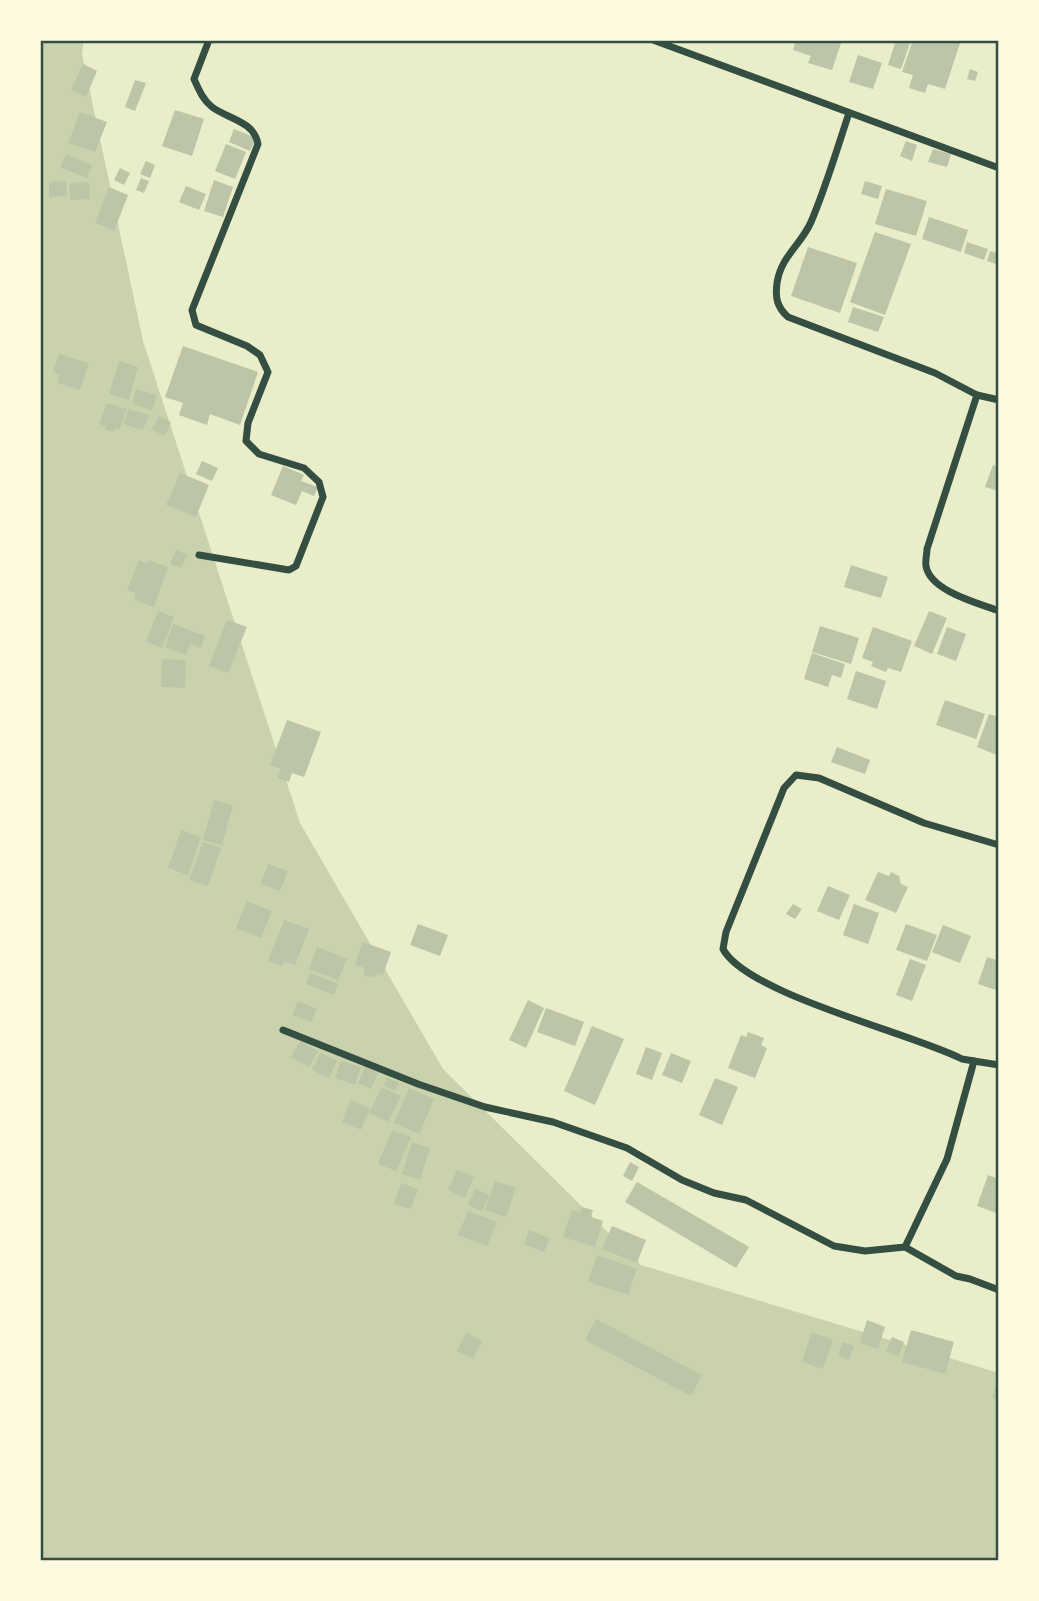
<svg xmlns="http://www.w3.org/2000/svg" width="1039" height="1601" font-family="'Archivo Narrow',sans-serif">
  <rect width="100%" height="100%" fill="#e9edc9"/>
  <polygon fill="#cad2ad" points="40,40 84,40 82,54 143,341 300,823 443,1069 641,1265 999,1373 999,1561 40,1561"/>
  <g fill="#bcc5a7">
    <polygon points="796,40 842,40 832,70 808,63 811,56 793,50"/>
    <polygon points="896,40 911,40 901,69 888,65"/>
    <polygon points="913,40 961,40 945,89 928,84 925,93 909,88 913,75 902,72"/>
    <polygon points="858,55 882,63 873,89 849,82"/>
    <polygon points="83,64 97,71 86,97 71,90"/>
    <polygon points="970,69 978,72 975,81 967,79"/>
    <polygon points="135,80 146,83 135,111 125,107"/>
    <polygon points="175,110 204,119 192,156 162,146"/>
    <polygon points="80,112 107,122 95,152 68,143"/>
    <polygon points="234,129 256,138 250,151 229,142"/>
    <polygon points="906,141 917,145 912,161 900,156"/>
    <polygon points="226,144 246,152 235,179 215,171"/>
    <polygon points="933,149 951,154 947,167 928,162"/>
    <polygon points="66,154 92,165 87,178 60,167"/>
    <polygon points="146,161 155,165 150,178 140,174"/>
    <polygon points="120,168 130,173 124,185 114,180"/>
    <polygon points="141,178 149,181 144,193 136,190"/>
    <polygon points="214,180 233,187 223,217 204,211"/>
    <polygon points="66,181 67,196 49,197 49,182"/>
    <polygon points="865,181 882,186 878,199 861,194"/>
    <polygon points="89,182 90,199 70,200 69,183"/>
    <polygon points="186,186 206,194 199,210 179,202"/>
    <polygon points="109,187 128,195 114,231 95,223"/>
    <polygon points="886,189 927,201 916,236 875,224"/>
    <polygon points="929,217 968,230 961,252 922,239"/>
    <polygon points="875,232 911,244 885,315 850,302"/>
    <polygon points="967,242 988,249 984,260 964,253"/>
    <polygon points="808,247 857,263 840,313 791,296"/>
    <polygon points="990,251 999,253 999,265 987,261"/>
    <polygon points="853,307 884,317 878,332 848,322"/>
    <polygon points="183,346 258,372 240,425 210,414 207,425 179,415 183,403 165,397"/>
    <polygon points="59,354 89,363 80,390 57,383 60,374 53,372"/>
    <polygon points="119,361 138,367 129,400 109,394"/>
    <polygon points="136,389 157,395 152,410 132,404"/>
    <polygon points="107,403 127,409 119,430 114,429 113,432 105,430 106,426 99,424"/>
    <polygon points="128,409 149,415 143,430 123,424"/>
    <polygon points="159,416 171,422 165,436 152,430"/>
    <polygon points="202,461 218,468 212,481 196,474"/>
    <polygon points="993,465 999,467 999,491 985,487"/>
    <polygon points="283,466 304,475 301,481 318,487 314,496 302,491 296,505 271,495"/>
    <polygon points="180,473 209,485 196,517 166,505"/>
    <polygon points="176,550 187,555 181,568 170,564"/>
    <polygon points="139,560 147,563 148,560 168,567 154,607 134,600 136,593 127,590"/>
    <polygon points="851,565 888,577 881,598 844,587"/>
    <polygon points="158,611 174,617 162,648 146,642"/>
    <polygon points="929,611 947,618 932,654 914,646"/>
    <polygon points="227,620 247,627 228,673 209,666"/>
    <polygon points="173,624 205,636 201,648 190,644 186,655 165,647"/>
    <polygon points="820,626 859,638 851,664 812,652"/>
    <polygon points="873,627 912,641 901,672 888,668 886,672 871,666 873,662 862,658"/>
    <polygon points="947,627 966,634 956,661 937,654"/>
    <polygon points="812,653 845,664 841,678 832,675 828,687 804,679"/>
    <polygon points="162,659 186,660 185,688 161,687"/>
    <polygon points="856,671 886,681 877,709 847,699"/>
    <polygon points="945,700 985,714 976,739 936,725"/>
    <polygon points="989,714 999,717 999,749 997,755 977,747"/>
    <polygon points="287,720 321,732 304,777 292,773 289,782 277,778 281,769 270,765"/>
    <polygon points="837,747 870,760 865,774 831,762"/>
    <polygon points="214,800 233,805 222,845 203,840"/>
    <polygon points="181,830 201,837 188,875 168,868"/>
    <polygon points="203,842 221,848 208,886 189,880"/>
    <polygon points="268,864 288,871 280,891 261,884"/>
    <polygon points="878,872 889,876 891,872 899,876 901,884 908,887 896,913 865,900"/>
    <polygon points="828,886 850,895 839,920 817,911"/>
    <polygon points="247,901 272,911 261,938 236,928"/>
    <polygon points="793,904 802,909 795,919 786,914"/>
    <polygon points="854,904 879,913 868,944 843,935"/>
    <polygon points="284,920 309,929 295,965 284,961 282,966 268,961"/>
    <polygon points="418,924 448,935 440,956 410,945"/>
    <polygon points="906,924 937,935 927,961 896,950"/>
    <polygon points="943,925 971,936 960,963 932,952"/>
    <polygon points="363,942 391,952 383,975 377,973 375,978 363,975 365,968 355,965"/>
    <polygon points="317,947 347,959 338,980 309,969"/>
    <polygon points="987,957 999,961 999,991 978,984"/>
    <polygon points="910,959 926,965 912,1001 896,995"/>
    <polygon points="310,973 338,984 334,995 306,984"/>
    <polygon points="528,1000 544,1008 526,1048 509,1040"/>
    <polygon points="298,1001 317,1009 311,1022 292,1015"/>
    <polygon points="546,1008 584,1022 575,1046 537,1032"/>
    <polygon points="592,1026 624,1039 595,1105 564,1091"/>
    <polygon points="748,1032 764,1038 761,1045 767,1048 755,1078 728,1068 741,1035 746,1037"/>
    <polygon points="300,1041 318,1051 309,1067 291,1057"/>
    <polygon points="646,1047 662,1053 652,1080 636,1074"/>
    <polygon points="320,1053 337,1061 329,1078 312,1070"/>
    <polygon points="671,1053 691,1061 682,1083 662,1075"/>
    <polygon points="341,1061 361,1067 355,1085 335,1078"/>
    <polygon points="365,1067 378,1073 371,1089 358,1083"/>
    <polygon points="388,1078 399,1083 395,1091 384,1086"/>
    <polygon points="715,1078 738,1087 722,1125 699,1115"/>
    <polygon points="382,1087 401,1096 388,1122 369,1113"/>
    <polygon points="409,1088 434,1099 419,1134 394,1123"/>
    <polygon points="350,1100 370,1108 361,1130 342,1122"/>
    <polygon points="392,1130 411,1137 396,1171 378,1164"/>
    <polygon points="412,1142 430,1148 420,1180 402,1174"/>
    <polygon points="630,1162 639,1167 632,1181 623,1176"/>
    <polygon points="457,1170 474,1177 465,1198 448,1190"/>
    <polygon points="988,1175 999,1179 999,1214 977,1206"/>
    <polygon points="495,1181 516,1188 506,1217 485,1210"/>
    <polygon points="637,1182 749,1247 736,1268 625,1202"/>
    <polygon points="401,1183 418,1189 411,1209 394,1204"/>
    <polygon points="475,1189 489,1195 482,1211 468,1205"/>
    <polygon points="582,1207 593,1210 591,1217 603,1221 595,1247 563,1237 572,1210 580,1212"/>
    <polygon points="468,1211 497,1222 487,1246 458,1235"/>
    <polygon points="612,1226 646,1240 637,1263 602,1249"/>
    <polygon points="529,1230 550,1238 544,1252 524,1244"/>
    <polygon points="597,1255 637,1269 628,1295 588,1282"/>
    <polygon points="596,1319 702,1375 691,1396 585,1340"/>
    <polygon points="867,1320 885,1327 878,1349 860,1343"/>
    <polygon points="911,1330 954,1342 945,1374 902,1362"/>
    <polygon points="812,1332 833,1340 823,1369 802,1362"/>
    <polygon points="466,1333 482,1341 473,1359 457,1351"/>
    <polygon points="892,1337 904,1342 898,1357 886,1351"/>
    <polygon points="843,1342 854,1346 849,1360 838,1356"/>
    <polygon points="999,1377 999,1400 992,1398"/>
  </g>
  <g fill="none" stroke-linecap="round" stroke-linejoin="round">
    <g stroke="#344e41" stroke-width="7">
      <polyline points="653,40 999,168"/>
      <path d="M849,113C837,149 826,187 811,222C801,245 781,256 777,283C775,298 777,307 788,317L935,373L977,395L999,400"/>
      <path d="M977,395L927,549C927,554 925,561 926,566C930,591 978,603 999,611"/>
      <path d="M199,555L289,570L296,566L323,497L319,482L304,468L259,454L246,441L248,423L268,372L260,355L247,346L196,325L192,310L258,144C254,121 228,119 212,107C203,100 199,90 194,79L209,40"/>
      <path d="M999,845L924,823L819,778L796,775L784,788L726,932L723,949C747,994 911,1033 962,1059L974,1061L947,1159L905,1247L956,1276L970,1279L999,1290"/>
      <polyline points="283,1030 418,1084 485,1107 553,1122 627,1148 682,1180 714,1193 746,1200 834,1246 865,1251 905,1247"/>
      <polyline points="974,1061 999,1065"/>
    </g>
  </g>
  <rect width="1039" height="1601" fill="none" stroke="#fefae0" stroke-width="84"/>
  <rect x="42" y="42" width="955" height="1517" fill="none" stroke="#344e41" stroke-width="2.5"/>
</svg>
